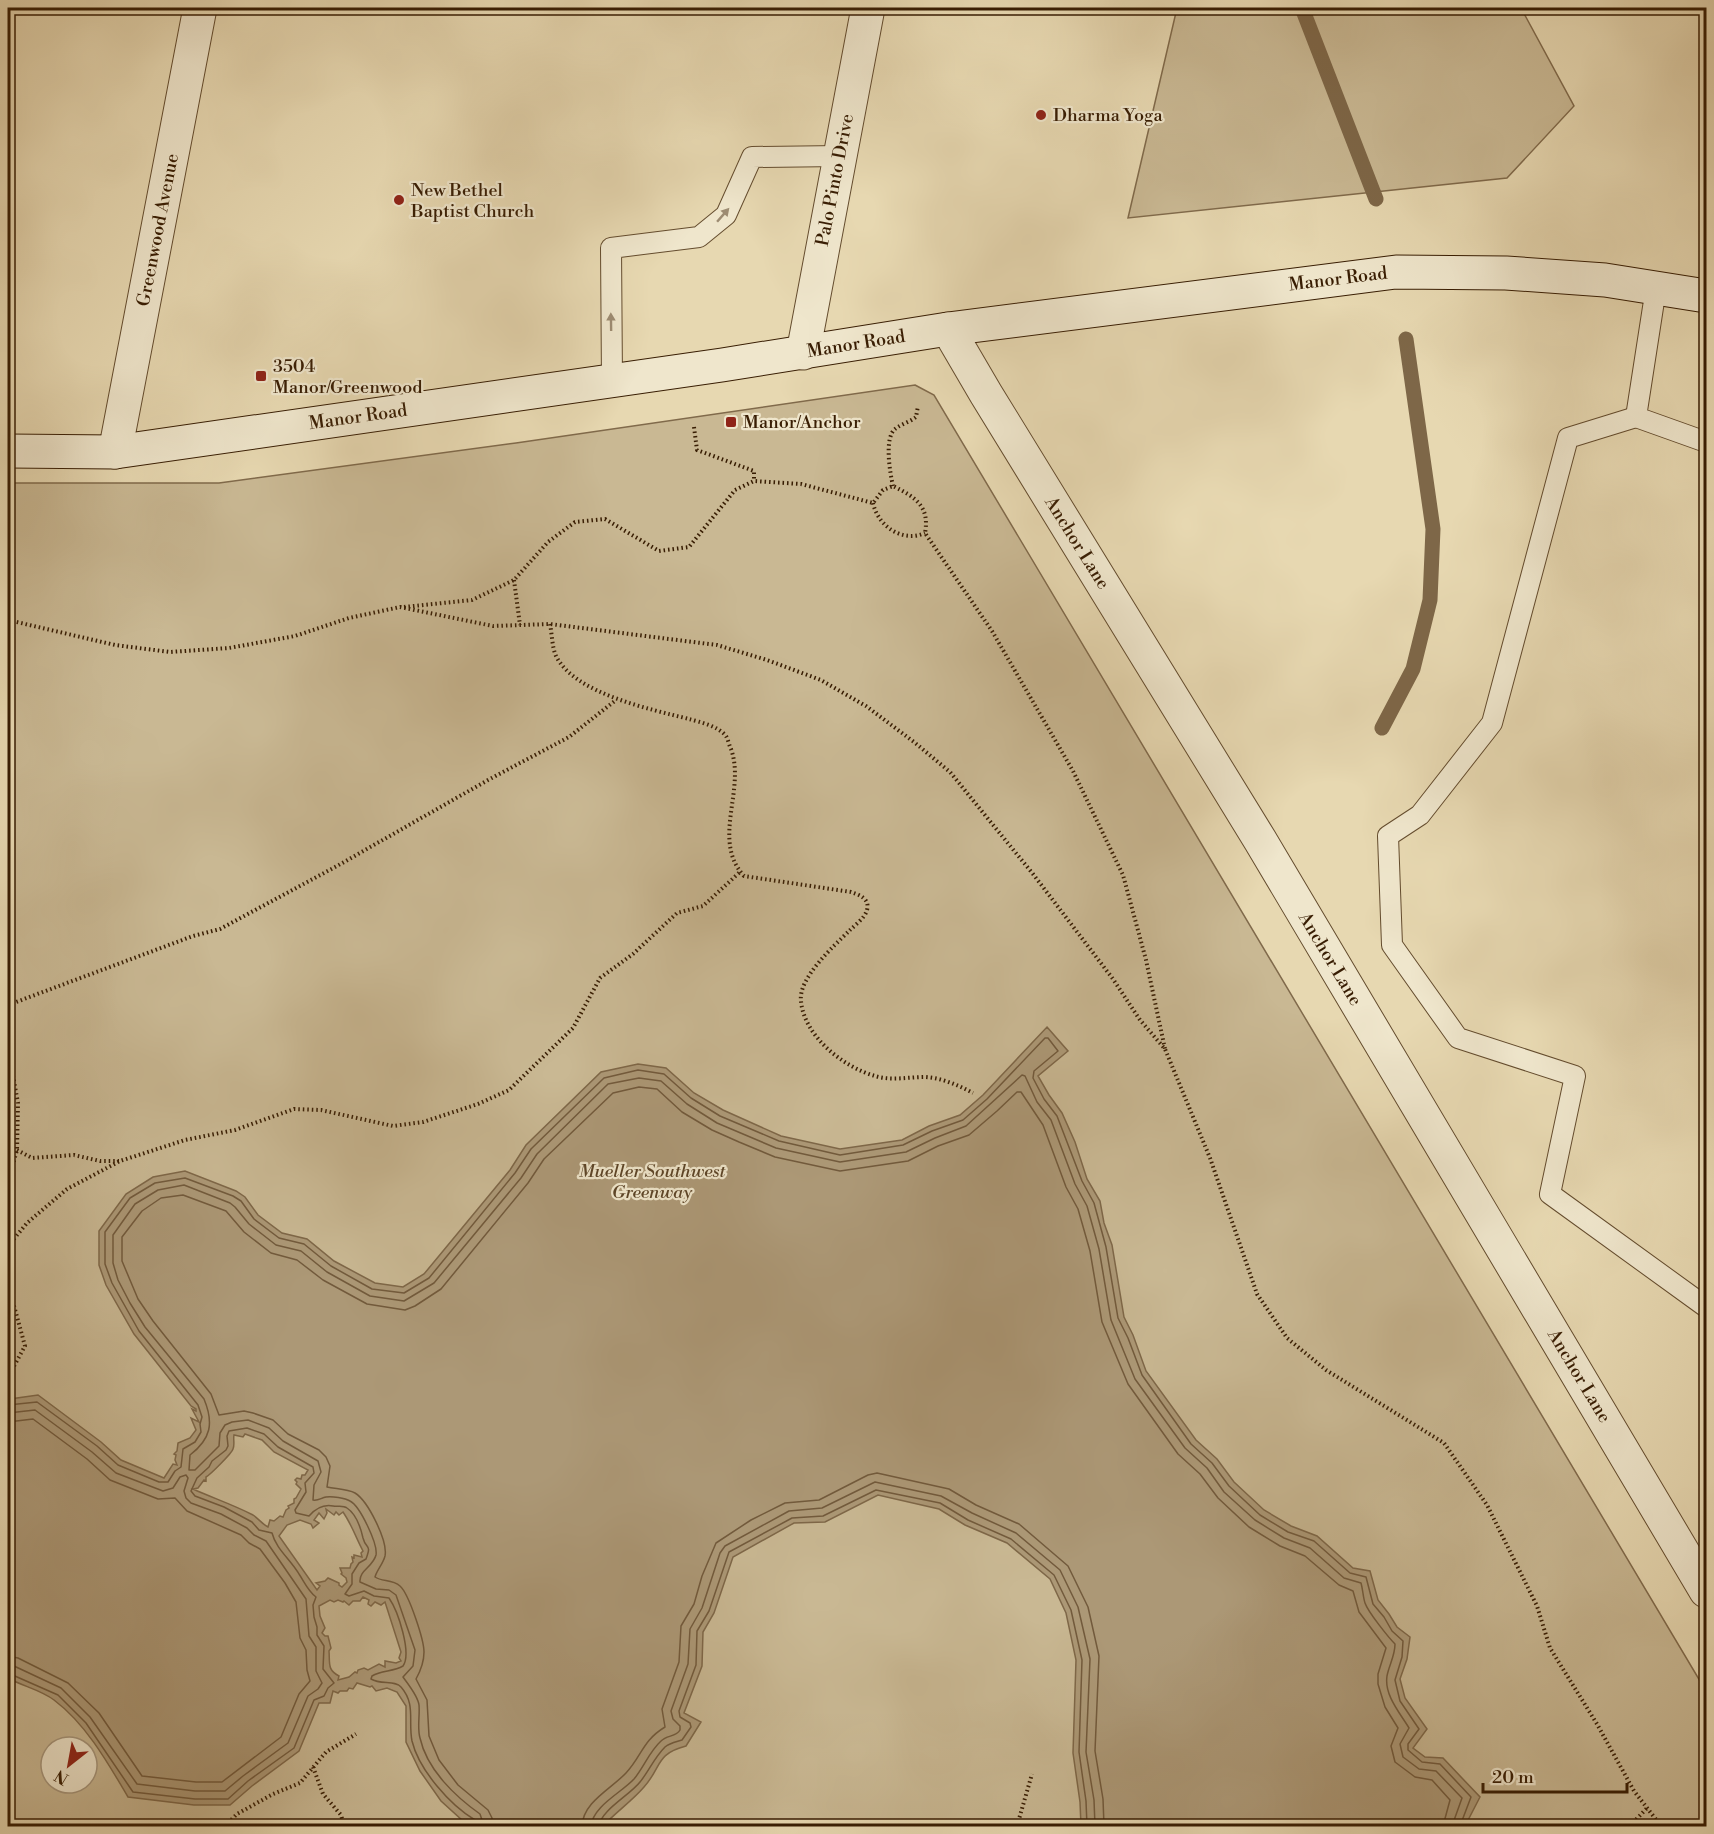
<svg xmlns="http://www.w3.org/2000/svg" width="1714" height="1834" font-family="'Libre Bodoni',serif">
  <rect width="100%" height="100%" fill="#e7d8b1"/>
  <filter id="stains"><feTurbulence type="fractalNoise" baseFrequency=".00333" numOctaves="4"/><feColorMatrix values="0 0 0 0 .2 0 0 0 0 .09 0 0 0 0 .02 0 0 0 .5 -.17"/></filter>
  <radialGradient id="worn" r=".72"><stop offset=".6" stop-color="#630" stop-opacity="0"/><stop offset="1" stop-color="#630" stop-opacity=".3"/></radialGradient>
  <g fill="#c9b893" stroke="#806a4b" stroke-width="1.5" fill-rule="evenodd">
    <polygon points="1177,8 1521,8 1574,106 1507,178 1128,218"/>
    <path d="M915,385L934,395L1706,1691V1826H8V483H219L516,443ZM51,1747H87V1783H51Z"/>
  </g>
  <path fill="#ac9876" stroke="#7e6748" stroke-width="1.5" fill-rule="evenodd" d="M1047,1027L1068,1051L1038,1076L1049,1095L1062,1113L1075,1142L1087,1179L1100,1201L1104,1223L1112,1245L1124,1317L1133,1335L1146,1371L1196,1440L1217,1459L1234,1482L1264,1510L1291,1526L1317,1536L1353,1568L1370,1571L1378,1600L1389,1614L1397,1627L1410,1637L1407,1659L1400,1679L1405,1698L1427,1729L1413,1748L1425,1757L1443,1758L1480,1797L1465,1826H1081L1080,1802L1073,1753L1076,1660L1066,1613L1050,1579L1007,1543L965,1525L939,1509L878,1495L825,1522L794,1523L733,1557L714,1613L703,1632L702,1666L684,1713L701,1722L686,1746C655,1754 662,1767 644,1787C632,1801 616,1812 603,1826H476L462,1820L441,1801L420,1771L406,1742V1706L397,1692L387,1688L376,1691L372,1686L370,1687L357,1683L353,1689L349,1688L347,1691H340L338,1693L333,1691L330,1703H319L299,1751L252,1786L230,1805H194L128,1797C108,1763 86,1724 54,1700C41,1690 22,1686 8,1678V1403L10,1399L38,1395L101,1442L121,1460L164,1478L173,1464L177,1465L175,1460L176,1455L174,1454L177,1451L178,1443L190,1438L196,1430L191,1418L199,1422L192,1409L196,1411V1409L191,1406L134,1334L106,1285L99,1265V1231L126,1194L153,1177L185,1171L236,1191L245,1197L258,1215L282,1233L307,1239L334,1261L375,1283L403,1287L424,1274L510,1170L526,1145L601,1072L638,1064L666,1068L694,1093L723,1110L781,1136L840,1149L902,1140L929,1126L960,1115L983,1095ZM245,1434L262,1440L274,1452L308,1470L305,1475H302L301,1479L297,1478L295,1480L297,1482L296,1484L301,1489L296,1498L294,1499V1503L288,1506L289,1508L286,1510L283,1517L280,1516L274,1521L270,1520L268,1527C262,1524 259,1519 253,1515C234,1505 213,1498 193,1489L198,1488L204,1480L206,1481V1477C210,1475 232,1453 233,1449C235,1445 233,1439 234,1435L243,1437ZM326,1509L334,1515L336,1512L339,1515L343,1512C352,1525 356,1538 363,1551L361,1553L362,1557L354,1555V1558L352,1557L353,1562L351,1564L350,1568H340L342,1573L341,1574L346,1578L347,1582L342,1587L339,1585V1583L328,1578L325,1581L316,1583L320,1586L317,1590L279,1536L287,1525L300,1520L311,1524L313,1528L319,1523L314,1520L319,1513L324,1519L327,1513ZM363,1597L369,1600L368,1604L371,1606L375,1602L381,1605L385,1602L401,1652L399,1658L401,1661L396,1663L385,1661V1667L379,1664L368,1670L364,1668L358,1670L357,1673L355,1672L349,1677L338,1680L339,1676C327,1670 330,1663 329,1651L331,1648L328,1636H325L322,1633L325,1628L320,1616L319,1606L330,1600L334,1602L338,1600L343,1602L344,1601L349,1605L353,1601H360Z"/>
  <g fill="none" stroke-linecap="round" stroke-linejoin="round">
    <g stroke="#725a3c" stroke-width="1.5">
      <polyline points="8,1405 37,1402 97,1446 118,1465 159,1482 168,1482 175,1471 181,1467 183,1449 195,1442 201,1432 200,1424 202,1417 198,1405 139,1331 112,1283 105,1264 105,1232 130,1198 155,1183 185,1178 233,1196 241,1201 254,1219 279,1238 304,1244 331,1266 372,1289 404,1293 429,1278 515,1173 531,1149 604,1078 638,1070 664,1074 691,1098 720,1116 779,1141 840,1155 903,1145 932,1131 963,1120 987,1099 1045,1038 1048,1038 1058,1051 1034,1071 1033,1078 1044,1099 1057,1116 1082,1181 1094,1203 1106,1247 1118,1318 1128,1338 1142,1375 1191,1444 1212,1463 1229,1486 1260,1515 1288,1532 1314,1541 1350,1573 1366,1577 1373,1604 1384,1617 1392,1631 1403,1641 1402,1657 1395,1680 1400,1701 1419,1729 1408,1744 1408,1750 1422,1762 1440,1764 1471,1797 1460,1826"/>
      <polyline points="8,1413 35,1410 92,1452 116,1473 163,1491 173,1488 180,1477 186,1475 188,1478 184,1491 186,1498 191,1503 221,1514 247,1528 254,1535 266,1541 306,1599 309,1636 316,1647 316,1671 322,1683 318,1689 308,1696 288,1743 243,1776 225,1791 195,1791 137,1784 90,1717 61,1688 14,1666 8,1665"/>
      <polyline points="8,1422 33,1419 87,1459 110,1480 158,1499 175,1498 187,1511 241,1535 249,1543 260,1549 285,1583 296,1602 300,1638 306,1650 307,1670 310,1681 299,1694 281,1737 222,1782 196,1782 142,1776 99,1713 68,1683 18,1658 8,1656"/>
      <path d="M8,1673L58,1695L86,1723L133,1792L195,1799H228L248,1781L294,1748L314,1700L324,1696L328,1688L334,1683L323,1669L324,1646L317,1635V1627L314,1617L313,1605L316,1597C308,1591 305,1583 299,1574C291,1560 276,1549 272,1533L259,1530L252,1522L224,1507L195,1496L191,1491L197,1478L209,1467L212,1461L226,1450L228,1446L227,1436L229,1431L247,1428L264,1434L278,1447L313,1467L314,1473L305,1483L306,1492L295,1510L296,1513L309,1516C316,1508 323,1504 333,1506C338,1507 343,1505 347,1508C356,1514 361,1529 363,1538C366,1550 372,1543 366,1559L359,1563L352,1574V1584L345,1594L349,1596L364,1591L374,1596L389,1598C398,1611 412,1653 403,1666C393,1672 382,1670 372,1676L371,1679C381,1685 395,1680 401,1687C416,1704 408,1721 412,1741C419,1770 450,1805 475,1820L477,1826"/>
      <path d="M484,1826L480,1814C456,1797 427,1770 420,1738C417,1728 420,1716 419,1705C418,1696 408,1684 403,1677L413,1666L415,1650L396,1595L389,1590L376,1589L360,1582C359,1570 373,1567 376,1555C378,1544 360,1506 350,1501C345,1498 332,1496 326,1497C321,1498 318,1501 313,1500L314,1485L321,1472L318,1461L283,1441L269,1428L248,1420L232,1422L225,1425L220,1433L219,1446L195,1470H189L190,1455C211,1439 214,1423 204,1399L145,1327L130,1303L118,1280L113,1263V1235L135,1204L158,1190L184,1185L230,1203L235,1207L249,1224L276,1245L301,1251L327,1272L370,1296L404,1301L434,1283L521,1178L537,1154L608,1084L639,1078L661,1081L687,1104L717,1123L776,1148L840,1162L906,1152L935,1138L966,1126L1022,1075L1025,1076L1037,1102L1051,1120L1075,1184L1087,1206L1099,1249L1111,1320L1135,1379L1185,1448L1207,1468L1224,1492L1255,1520L1284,1538L1310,1548L1344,1578L1361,1583C1363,1590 1363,1597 1365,1603C1368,1612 1389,1638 1395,1644C1395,1656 1389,1665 1387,1676C1384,1695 1400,1713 1409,1728L1400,1744L1403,1757L1419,1769L1436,1771L1462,1798L1452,1826"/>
      <path d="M493,1826L492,1818L488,1810L458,1785L439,1760L429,1736L427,1700L416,1679C421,1670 424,1662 424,1652C424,1640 409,1594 400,1586C392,1579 382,1582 375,1577C377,1570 383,1564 385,1556C388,1541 368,1501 355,1493C347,1489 336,1489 327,1487L330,1466L326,1457L319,1450L288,1434L273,1420L253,1413L244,1411L219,1415L211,1394L153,1321L138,1299L122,1261V1237L142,1211L161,1198L183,1195L226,1211L244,1232L271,1253L297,1260L323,1280L367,1304L405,1310L415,1306L441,1289L528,1183L544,1159L613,1093L639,1087L657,1089L682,1112L712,1130L739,1142L775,1157L840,1171L908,1161L938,1146L969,1135L997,1111L1017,1092H1021L1043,1125L1066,1187L1078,1209L1090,1251L1102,1322L1128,1384L1178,1454L1200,1474L1218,1498L1249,1527L1280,1546L1305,1556L1339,1585L1353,1591L1359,1612L1386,1648L1378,1674V1684L1385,1707L1398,1728L1391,1746L1395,1762L1415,1777L1432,1780L1450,1800L1443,1826"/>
      <path d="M582,1826C583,1802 611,1789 626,1773C642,1756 642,1741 665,1727L662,1709L679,1662L681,1626L694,1604L702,1576L716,1543L751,1520L785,1503L819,1500L868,1475L877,1473L949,1489L976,1505L1019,1524L1068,1566L1088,1607L1099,1656L1095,1751L1103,1799L1104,1826"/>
      <path d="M591,1826C593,1806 621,1793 634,1779C644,1767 649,1752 661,1741C667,1735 676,1737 680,1730V1726L673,1719L671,1711L688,1664L690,1629L702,1608L720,1553L725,1546L789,1511L822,1508L875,1482L941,1496L972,1513L1016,1533L1060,1570L1078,1607L1090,1659L1086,1752L1094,1800L1095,1826"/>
      <path d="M599,1826C601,1810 630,1795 640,1782C649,1771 654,1758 665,1747C670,1743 676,1742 682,1740L691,1727L690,1723L680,1717L679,1711L696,1665L697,1631L709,1611L729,1552L792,1518L823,1516L876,1490L940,1503L968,1520L1011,1539L1054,1575L1071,1610L1082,1660L1079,1752L1086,1801L1087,1826"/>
    </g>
    <g stroke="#7e6748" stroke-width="15">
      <polyline points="1302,8 1376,199"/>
      <polyline points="1382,728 1413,669 1430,600 1433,529 1406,339"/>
    </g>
    <g stroke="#644c2e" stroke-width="22">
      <g id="service">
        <polyline points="1656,288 1636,417 1706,442"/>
        <polyline points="612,381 611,248 699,237 726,215 752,157 840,156"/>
        <polyline points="1636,417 1568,438 1492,723 1420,815 1388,836 1392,945 1458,1038 1575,1076 1550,1194 1706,1307"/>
      </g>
    </g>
    <g stroke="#644c2e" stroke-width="35">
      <g id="minor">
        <polyline points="803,353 868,8"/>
        <polyline points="115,452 200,8"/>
      </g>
    </g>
    <g stroke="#644c2e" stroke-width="35">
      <polyline id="tertiary" points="948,329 986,394 1260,840 1706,1591"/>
    </g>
    <g stroke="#381d03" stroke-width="35">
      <polyline id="secondary" points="8,451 115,452 722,365 948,329 1396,272 1506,273 1605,280 1706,296"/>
    </g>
    <g stroke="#381d03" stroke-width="4" stroke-dasharray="1.5 3" stroke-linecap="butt">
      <polyline points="694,427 697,450 754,471 754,481"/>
      <path d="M893,486C890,473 884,438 895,429C901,424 910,422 916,417L918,406"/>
      <path d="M873,503C878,526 902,543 925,533"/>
      <polyline points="514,580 520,625"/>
      <path d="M404,607L472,600L514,580L548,542L575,522L605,519L659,551L689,547L735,490L754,481L801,484L873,503L883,490L893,486C915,497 930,506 925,533L992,631L1073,771L1123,875L1146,960L1165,1049"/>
      <polyline points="8,620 115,645 170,652 229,648 295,636 349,618 400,607 493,626 550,624 717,645 767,660 821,680 866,706 914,742 950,772 1033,874 1113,979 1140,1020 1165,1049 1210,1158 1257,1294 1287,1338 1326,1370 1444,1443 1487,1505 1537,1606 1550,1648 1597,1724 1634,1791 1661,1826"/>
      <path d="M550,624C552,634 552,647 556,656C575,694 650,709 689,719C700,722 718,726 726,736C728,739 729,745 731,749C746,790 711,840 744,876L851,892C860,895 870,899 867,910C865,918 855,925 849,931C834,946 798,978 801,1001C804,1036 843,1067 875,1076C891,1081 908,1077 925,1077C942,1078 958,1085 973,1093"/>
      <polyline points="8,1005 193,936 220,929 337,866 488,780 569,737 616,700"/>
      <polyline points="8,1049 18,1103 17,1150 8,1182"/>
      <polyline points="17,1150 32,1158 74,1155 100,1161 119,1161"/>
      <polyline points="8,1246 27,1223 67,1189 120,1161 185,1140 235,1130 294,1109 321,1110 393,1126 423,1122 478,1104 509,1090 573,1028 600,978 633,954 677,913 703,906 740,872"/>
      <polyline points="8,1284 25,1346 8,1377"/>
      <polyline points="313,1767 323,1794 341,1815 344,1826"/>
      <polyline points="225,1826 237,1814 273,1794 300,1783 326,1752 356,1734"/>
      <polyline points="1017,1826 1032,1774"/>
      <polyline points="1630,1826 1647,1808"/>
    </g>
    <use href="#service" stroke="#efe6cc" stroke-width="20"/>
    <use href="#minor" stroke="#efe6cc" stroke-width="33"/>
    <use href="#tertiary" stroke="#efe6cc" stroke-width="33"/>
    <use href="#secondary" stroke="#efe6cc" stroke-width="33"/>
  </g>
  <defs><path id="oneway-solid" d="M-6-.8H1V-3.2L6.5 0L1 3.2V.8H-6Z" transform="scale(1.5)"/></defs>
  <g fill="#9d8c72">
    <use href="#oneway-solid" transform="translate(723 215) rotate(-49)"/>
    <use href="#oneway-solid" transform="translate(611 322) rotate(-91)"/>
  </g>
  <g fill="#8f2418" stroke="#efe6cc" stroke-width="2">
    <circle cx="1041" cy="115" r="6"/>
    <circle cx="399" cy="200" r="6"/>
    <rect x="255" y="370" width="12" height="12" rx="3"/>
    <rect x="725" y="416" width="12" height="12" rx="3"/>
  </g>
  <g text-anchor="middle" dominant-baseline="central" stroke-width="4.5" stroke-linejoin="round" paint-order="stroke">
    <g font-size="18" fill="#381d03" stroke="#efe6cc" text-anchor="start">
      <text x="1053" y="115">Dharma Yoga</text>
      <text x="411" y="190">New Bethel<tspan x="411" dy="21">Baptist Church</tspan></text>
      <text x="273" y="366">3504<tspan x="273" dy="21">Manor/Greenwood</tspan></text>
      <text x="743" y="422">Manor/Anchor</text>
    </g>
    <g font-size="18" fill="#381d03" stroke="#efe6cc">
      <text transform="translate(835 180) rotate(-79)">Palo Pinto Drive</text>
      <text transform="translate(158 230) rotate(-79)">Greenwood Avenue</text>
      <text transform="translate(1338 279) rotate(-7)">Manor Road</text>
      <text transform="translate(856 344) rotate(-9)">Manor Road</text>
      <text transform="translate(358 417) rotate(-8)">Manor Road</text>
      <text transform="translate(1077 543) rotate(58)">Anchor Lane</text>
      <text transform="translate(1330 959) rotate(59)">Anchor Lane</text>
      <text transform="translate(1579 1376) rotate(59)">Anchor Lane</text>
    </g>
    <g font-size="18" font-style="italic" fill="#5c4427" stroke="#efe6cc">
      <text x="652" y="1171">Mueller Southwest<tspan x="652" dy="21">Greenway</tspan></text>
    </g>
  </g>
  <rect width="1714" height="1834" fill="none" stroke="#e7d8b1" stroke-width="30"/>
  <rect x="9" y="9" width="1696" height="1816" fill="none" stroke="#381d03" stroke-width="3"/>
  <rect x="15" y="15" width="1684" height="1804" fill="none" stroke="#381d03" stroke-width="1.5"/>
  <g transform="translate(69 1765) rotate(211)"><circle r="28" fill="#efe6cc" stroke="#a6967c" stroke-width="1.5"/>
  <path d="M0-4.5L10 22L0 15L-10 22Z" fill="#8f2418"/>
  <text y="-9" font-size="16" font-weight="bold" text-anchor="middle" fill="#381d03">N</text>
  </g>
  <path d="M1483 1783v9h144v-9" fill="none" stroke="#381d03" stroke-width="3"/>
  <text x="1492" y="1783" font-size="18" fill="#381d03" stroke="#efe6cc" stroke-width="4.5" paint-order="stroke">20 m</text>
  <rect width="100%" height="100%" filter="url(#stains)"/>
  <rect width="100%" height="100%" fill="url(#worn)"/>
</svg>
